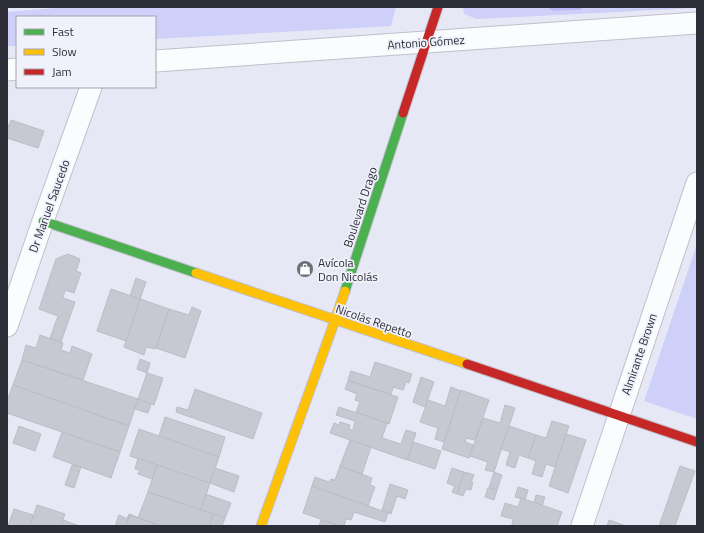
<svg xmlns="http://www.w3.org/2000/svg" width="704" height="533" font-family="'Titillium Web',sans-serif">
  <rect width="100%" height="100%" fill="#e7e8f5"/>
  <g fill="#cfd0fa">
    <polygon points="68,7 396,7 391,26 155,39 155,17 17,17 17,46 7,46 7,12"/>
    <polygon points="463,7 697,7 697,8 477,19 464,14"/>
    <polygon points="697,244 697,419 644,401"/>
  </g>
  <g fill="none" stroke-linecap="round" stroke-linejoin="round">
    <polyline stroke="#bab9f6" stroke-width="5.5" points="552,7 554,8 579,7"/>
  </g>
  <g fill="#c8c8d3" stroke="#bcbcc6">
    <polygon points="11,120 44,131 38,148 7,138 7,130"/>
    <polygon points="68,254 80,259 76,271 81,273 74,293 65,290 63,298 75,302 61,342 50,338 58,316 39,309 56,259"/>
    <polygon points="136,278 146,282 140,299 130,296"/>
    <polygon points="111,289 140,299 126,341 97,331"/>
    <polygon points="140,299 169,309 155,349 146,347 144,355 124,347"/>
    <polygon points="192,307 201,311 185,358 156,348 169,309 189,315"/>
    <polygon points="40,335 63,343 61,350 70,353 72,346 92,354 83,380 22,360 26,345 36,348"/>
    <polygon points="140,359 150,363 147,373 137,369"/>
    <polygon points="22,360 138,399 129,426 13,385"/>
    <polygon points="375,362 412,374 409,383 406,382 403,390 393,387 391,395 348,380 351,371 370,377"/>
    <polygon points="147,373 163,378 154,405 138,399"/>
    <polygon points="421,377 434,382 425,407 413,402"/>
    <polygon points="348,381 398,397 389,424 356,412 360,402 355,400 357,394 345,389"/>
    <polygon points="13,385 129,426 120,452 7,413 7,401"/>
    <polygon points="451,387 461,391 444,442 435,439 438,428 420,422 428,400 445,406"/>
    <polygon points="195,389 262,413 253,439 176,412 177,407 188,410"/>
    <polygon points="461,390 489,400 475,440 466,438 465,442 473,445 469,458 442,449"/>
    <polygon points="138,399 151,404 148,413 135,409"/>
    <polygon points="505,405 515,408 494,472 485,470 488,462 470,456 483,418 500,423"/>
    <polygon points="339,407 387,423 382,438 401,444 406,430 416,433 407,460 330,433 334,423 339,425 340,422 350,425 349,429 353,430 355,421 336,415"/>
    <polygon points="165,417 225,437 219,457 159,436"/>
    <polygon points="552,421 569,426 555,467 546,464 542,477 532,474 536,461 528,458 536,435 546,438"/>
    <polygon points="19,426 41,434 35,451 13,443"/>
    <polygon points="509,426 536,435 528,458 519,455 515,468 506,465 510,452 501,449"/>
    <polygon points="139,429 219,457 210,483 130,456"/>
    <polygon points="62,432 120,452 111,478 53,457"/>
    <polygon points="566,434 586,440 568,493 549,486"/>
    <polygon points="350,440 371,447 362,474 340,466"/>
    <polygon points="413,442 441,451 435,469 408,460"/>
    <polygon points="138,458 157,465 152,479 138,474 140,470 135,469"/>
    <polygon points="72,465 81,467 74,488 65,485"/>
    <polygon points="157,465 210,483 201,510 148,492"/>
    <polygon points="340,466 372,478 370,485 375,487 368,506 312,486 315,477 329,482 331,479 335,480"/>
    <polygon points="680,466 695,471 675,526 659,526"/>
    <polygon points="215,468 239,476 234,492 210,483"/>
    <polygon points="452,468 464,472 457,494 452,492 455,486 447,483"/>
    <polygon points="465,472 474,475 471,482 473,482 471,490 466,489 463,496 457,494"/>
    <polygon points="494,472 502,475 497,490 489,488"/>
    <polygon points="390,484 408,490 405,499 397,496 391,514 382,510"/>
    <polygon points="312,486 388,513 385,522 354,512 351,520 346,519 344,526 340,526 303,513"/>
    <polygon points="518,487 528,490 525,500 515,497"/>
    <polygon points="488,488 497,490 494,500 485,497"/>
    <polygon points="148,492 213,514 209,526 161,526 138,518"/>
    <polygon points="206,494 231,503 225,518 201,510"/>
    <polygon points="536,495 545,497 542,506 534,503"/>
    <polygon points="521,498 562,512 557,526 515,526 512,525 513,519 501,516 505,503 518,507"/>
    <polygon points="37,505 65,514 61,526 30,526"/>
    <polygon points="14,509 33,515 30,526 8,526"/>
    <polygon points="129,514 161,526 124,526"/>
    <polygon points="213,514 225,518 222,526 209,526"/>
    <polygon points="119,515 128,519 126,526 115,526"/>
    <polygon points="130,515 138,518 160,526 126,526"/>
    <polygon points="63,520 79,526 61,526"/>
    <polygon points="321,520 340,526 319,526"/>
    <polygon points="609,520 626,526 607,526"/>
  </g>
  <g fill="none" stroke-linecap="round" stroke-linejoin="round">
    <g stroke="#c0c0cb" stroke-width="23">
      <g id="street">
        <polyline points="155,61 697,23"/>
        <polyline points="7,70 17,69"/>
        <polyline points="7,326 43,221 91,87"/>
        <polyline points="582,526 697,183"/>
      </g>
    </g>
    <g stroke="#c0c0cb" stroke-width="11">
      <g id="fast">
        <polyline points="43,221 196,273"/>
        <polyline points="345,291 403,113"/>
      </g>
    </g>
    <g stroke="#c0c0cb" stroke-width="11">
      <g id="slow">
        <polyline points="196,273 467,364"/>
        <polyline points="261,526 335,320 345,291"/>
      </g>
    </g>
    <g stroke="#c0c0cb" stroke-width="11">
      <g id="jam">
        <polyline points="403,113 438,7"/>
        <polyline points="467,364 697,442"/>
      </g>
    </g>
    <use href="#street" stroke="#fbfcfe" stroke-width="21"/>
    <use href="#fast" stroke="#4caf50" stroke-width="9"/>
    <use href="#slow" stroke="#ffc107" stroke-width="9"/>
    <use href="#jam" stroke="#c62828" stroke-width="9"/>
  </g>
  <defs>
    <g id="shop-disc" transform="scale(0.9)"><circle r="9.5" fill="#6e6f7a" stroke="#f0f1fb"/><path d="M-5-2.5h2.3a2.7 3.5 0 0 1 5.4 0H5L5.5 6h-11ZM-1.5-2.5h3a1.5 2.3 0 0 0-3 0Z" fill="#fff"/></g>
  </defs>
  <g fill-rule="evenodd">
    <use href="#shop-disc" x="305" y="269"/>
  </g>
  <g text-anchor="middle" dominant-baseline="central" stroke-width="3.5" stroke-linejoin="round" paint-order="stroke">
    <g font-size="12" fill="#2d2e37" stroke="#f0f1fb">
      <text transform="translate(426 42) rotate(-4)">Antonio Gómez</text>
      <text transform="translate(49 206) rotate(-70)">Dr Manuel Saucedo</text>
      <text transform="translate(360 207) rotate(-72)">Boulevard Drago</text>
      <text transform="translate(374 321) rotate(19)">Nicolás Repetto</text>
      <text transform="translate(639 354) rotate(-71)">Almirante Brown</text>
    </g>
    <g font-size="12" fill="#2d2e37" stroke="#f0f1fb" text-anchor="start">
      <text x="318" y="262">Avícola<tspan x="318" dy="14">Don Nicolás</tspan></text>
    </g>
  </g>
  <rect width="704" height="533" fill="none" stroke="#2d2e37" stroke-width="16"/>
  <rect x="16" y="16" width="140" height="72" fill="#f0f1fb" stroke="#a2a3ad"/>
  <rect x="24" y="29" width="20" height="6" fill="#4caf50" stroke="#a2a3ad"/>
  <text x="52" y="36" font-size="12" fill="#2d2e37">Fast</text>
  <rect x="24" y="49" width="20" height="6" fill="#ffc107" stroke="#a2a3ad"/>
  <text x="52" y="56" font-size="12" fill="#2d2e37">Slow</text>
  <rect x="24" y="69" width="20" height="6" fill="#c62828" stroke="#a2a3ad"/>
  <text x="52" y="76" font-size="12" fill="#2d2e37">Jam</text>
</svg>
